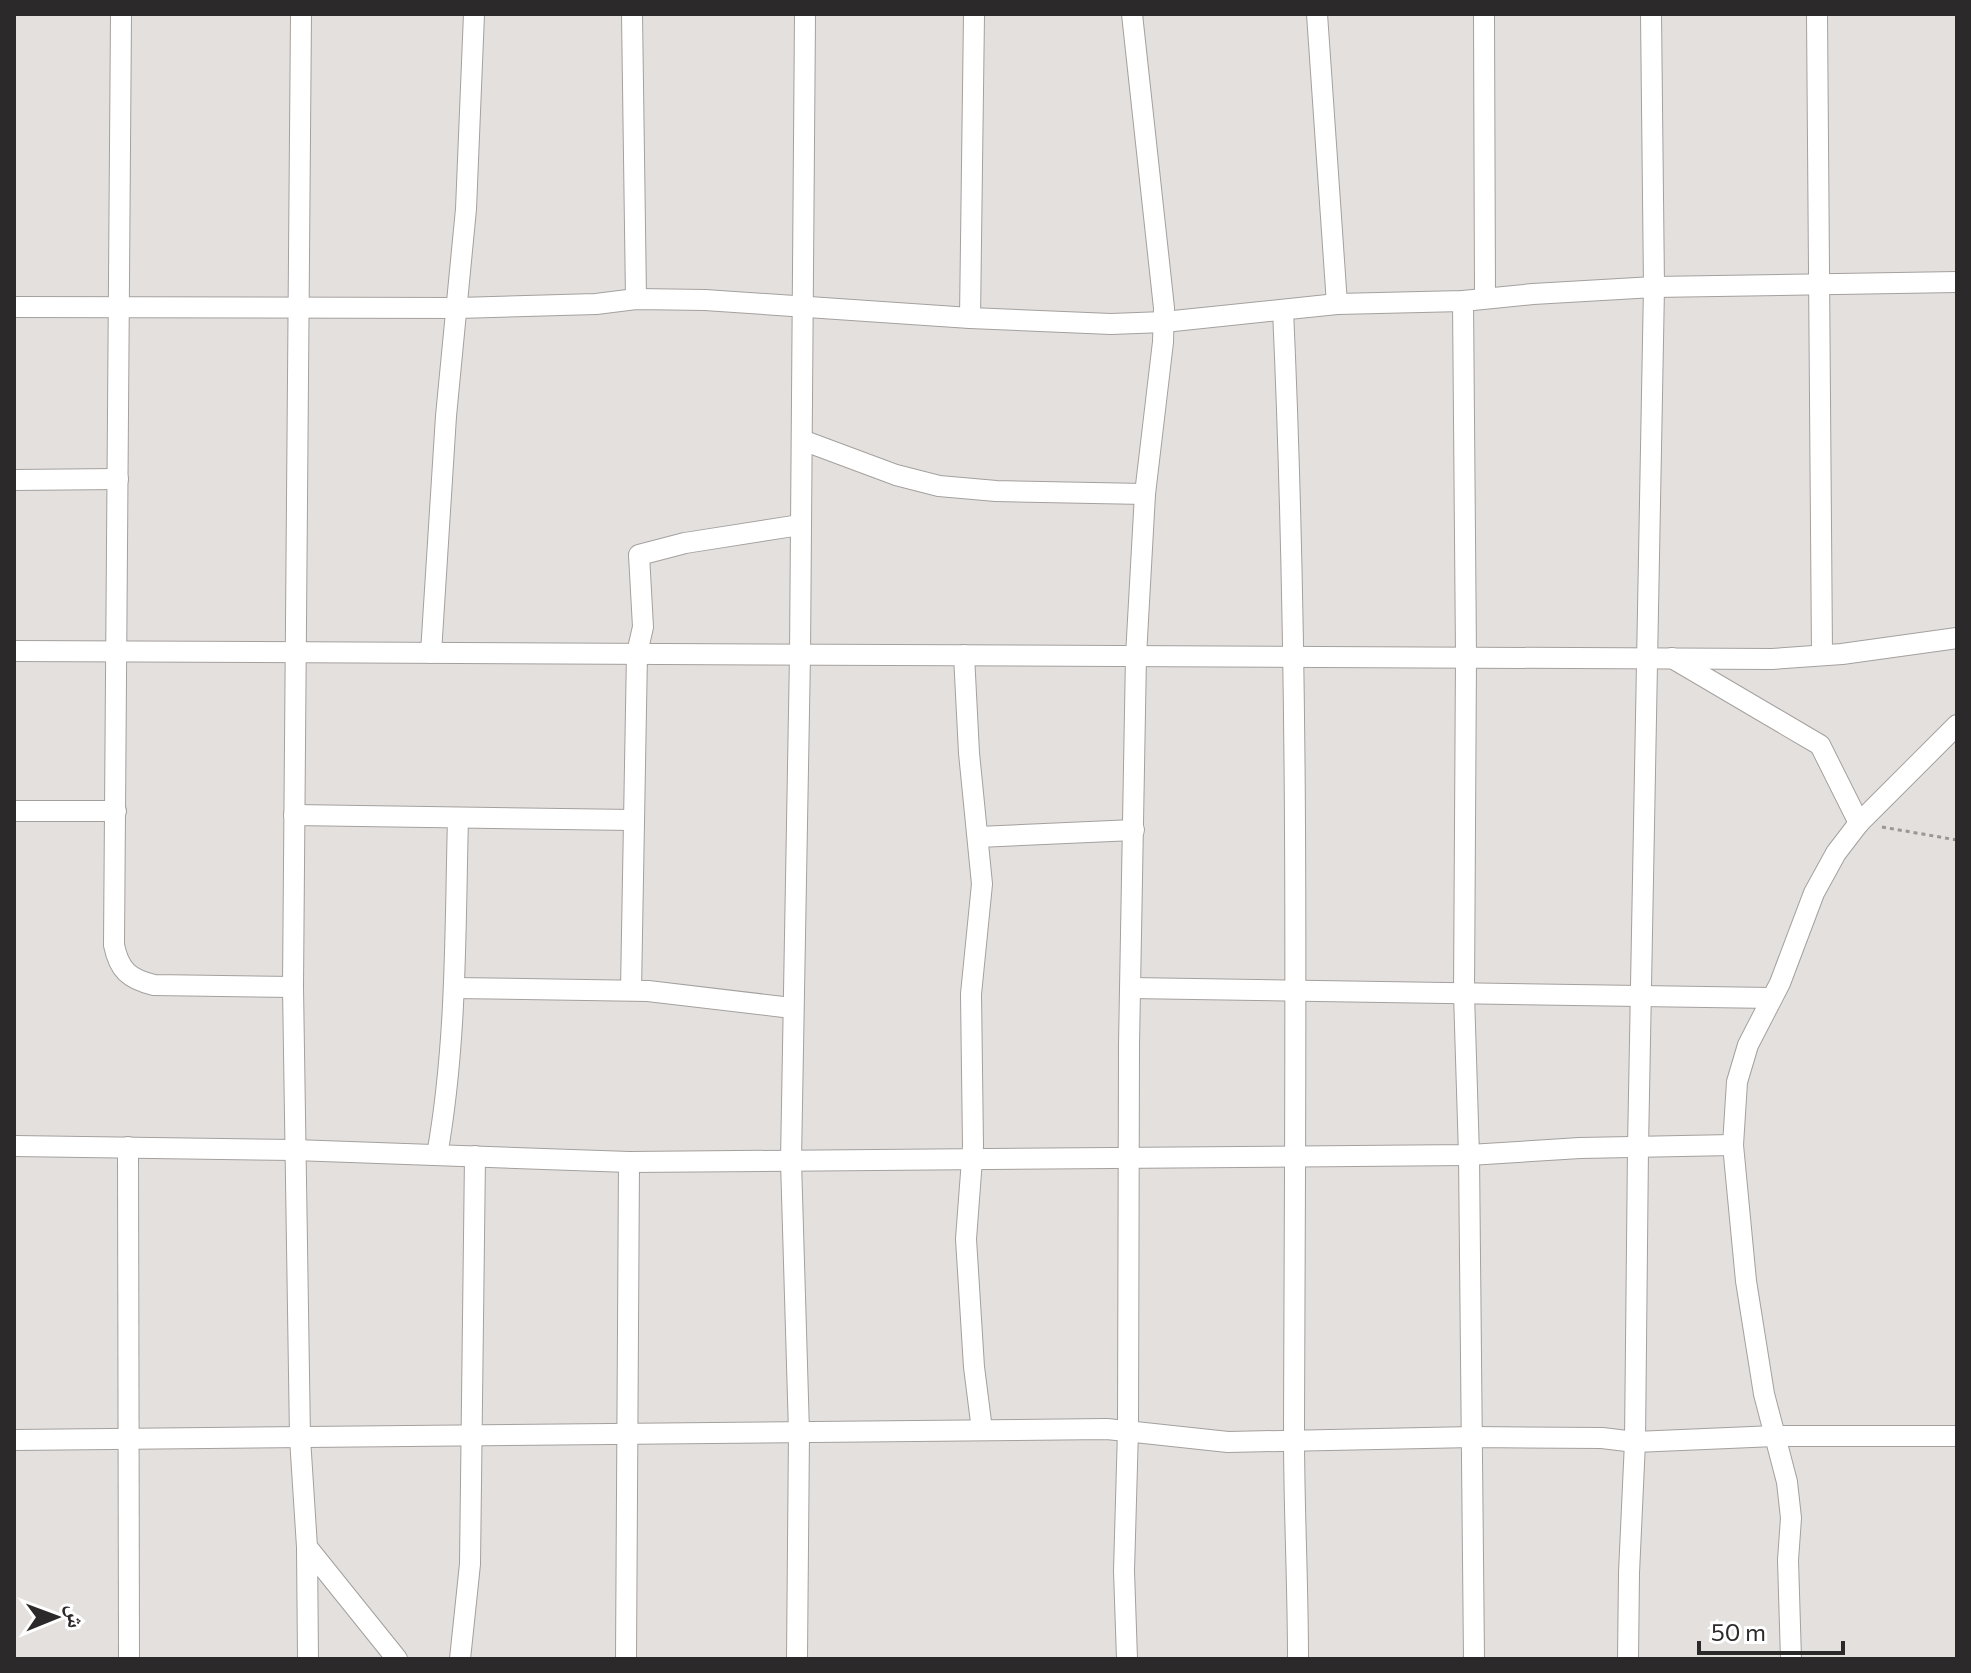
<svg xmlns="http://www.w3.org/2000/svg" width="1971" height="1673" font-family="Commissioner,'Noto Naskh Arabic',sans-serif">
  <rect width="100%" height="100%" fill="#e4e0de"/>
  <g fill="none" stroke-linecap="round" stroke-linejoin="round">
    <g stroke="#a4a09e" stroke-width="22">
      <g id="street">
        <path d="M121,14L114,945C119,970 129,979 154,985L293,987"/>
        <polyline points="301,14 293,987 300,1438 307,1547 397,1659"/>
        <polyline points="632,14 636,299"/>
        <polyline points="1317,14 1337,304"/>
        <polyline points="1484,14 1485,298"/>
        <polyline points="1817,14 1822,655"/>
        <polyline points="1463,301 1466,656 1464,994 1469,1155 1474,1659"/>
        <polyline points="14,307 458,308 596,304 636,299 705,300 970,318 1111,324 1164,322 1337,304 1463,301 1533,294 1654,287 1957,282"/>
        <path d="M1283,310C1300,685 1295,1061 1294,1435C1294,1510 1298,1584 1298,1659"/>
        <polyline points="970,318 974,14"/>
        <polyline points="802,440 896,475 939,486 996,491 1145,494"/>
        <polyline points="14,480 118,479"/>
        <polyline points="14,651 1772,659 1842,654 1957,638"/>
        <polyline points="431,653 446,416 466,209 474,14"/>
        <polyline points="964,655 969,753 982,884 971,994 973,1146 966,1239 974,1367 982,1430"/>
        <polyline points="1672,658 1820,745 1859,823"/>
        <polyline points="14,811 116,811"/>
        <polyline points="294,815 632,820"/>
        <polyline points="978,837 1134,830"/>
        <polyline points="454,988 648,991 792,1008"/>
        <polyline points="1131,988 1772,998"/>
        <polyline points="631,990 637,653 643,627 639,555 685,543 800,525"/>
        <polyline points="14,1146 294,1150 629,1162 1469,1155 1580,1148 1733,1145"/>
        <polyline points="128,1147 129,1659"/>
        <path d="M437,1155C457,1043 455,930 458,818"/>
        <polyline points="14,1440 1107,1429 1228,1442 1473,1437 1602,1438 1635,1442 1775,1436 1957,1436"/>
        <polyline points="307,1547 308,1659"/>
        <polyline points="460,1659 470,1564 475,1156"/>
        <polyline points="626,1659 629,1162"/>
        <polyline points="797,1659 799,1432 791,1161 800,655 805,14"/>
        <polyline points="1127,1659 1124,1571 1128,1430 1129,1045 1136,656 1145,494 1163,342 1164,308 1132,14"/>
        <polyline points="1628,1659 1629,1573 1635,1442 1638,1148 1654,287 1651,14"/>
        <polyline points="1791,1659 1788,1560 1791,1518 1787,1482 1764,1394 1746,1281 1733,1145 1737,1082 1748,1045 1780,983 1814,893 1836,853 1859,823 1957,725"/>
      </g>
    </g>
    <polyline stroke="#999694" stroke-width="3" stroke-dasharray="4 4" stroke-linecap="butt" points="1882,827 1957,840"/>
    <use href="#street" stroke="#fff" stroke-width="20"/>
  </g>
  <rect width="1971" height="1673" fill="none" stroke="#2b2929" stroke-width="32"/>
  <g transform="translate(56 1617) rotate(89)" stroke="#ffffff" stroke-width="6" paint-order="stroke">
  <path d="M0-6L14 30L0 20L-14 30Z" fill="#2b2929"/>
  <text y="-12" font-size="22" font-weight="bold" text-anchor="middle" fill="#2b2929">ش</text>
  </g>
  <path d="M1699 1641v12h144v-12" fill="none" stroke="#2b2929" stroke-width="4"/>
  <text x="1711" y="1641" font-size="24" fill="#2b2929" stroke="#ffffff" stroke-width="6" paint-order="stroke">50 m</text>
</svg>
